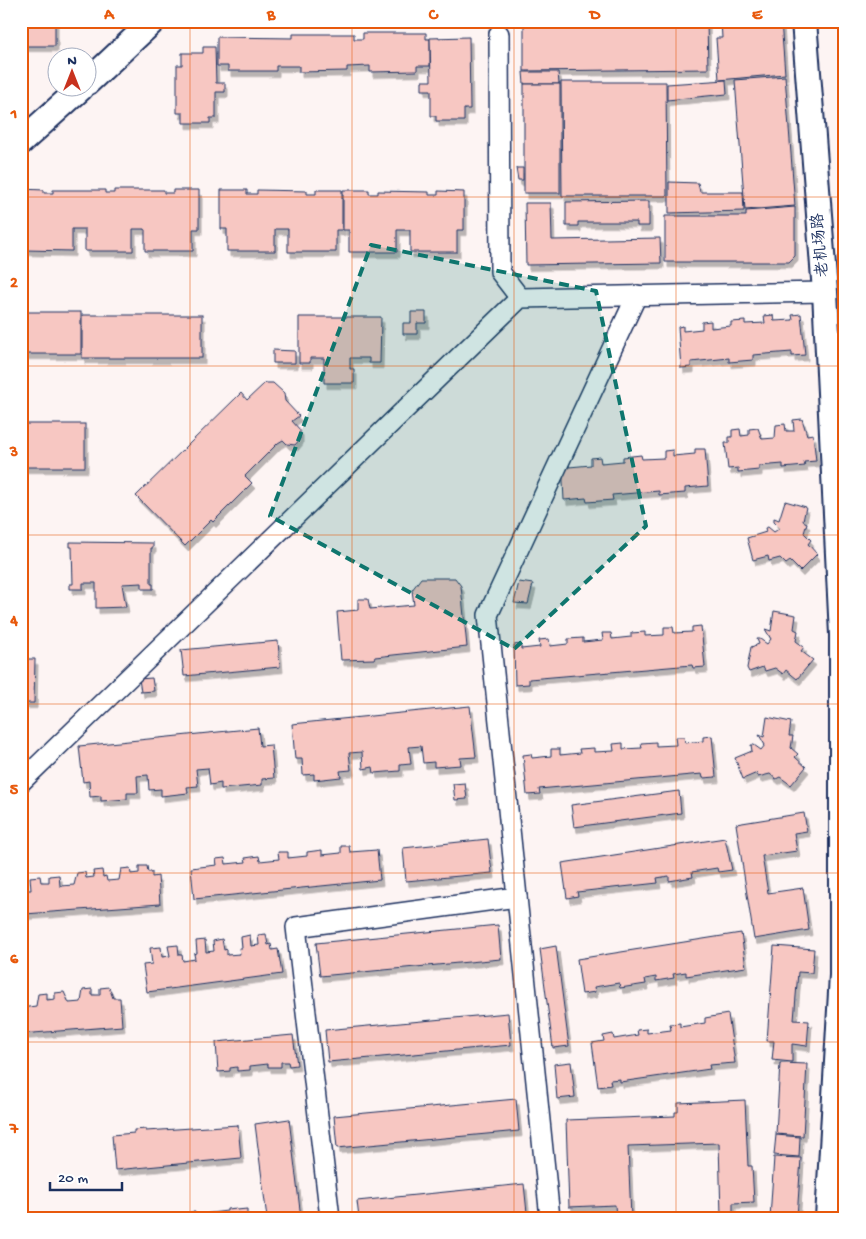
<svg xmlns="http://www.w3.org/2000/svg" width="866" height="1239" font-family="'Gochi Hand','LXGW WenKai TC',sans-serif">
  <defs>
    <filter id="shadow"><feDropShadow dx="3" dy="5.5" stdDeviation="0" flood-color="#0004"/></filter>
  </defs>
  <rect width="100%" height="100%" fill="#fdf4f3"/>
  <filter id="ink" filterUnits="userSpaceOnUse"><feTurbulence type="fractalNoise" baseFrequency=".02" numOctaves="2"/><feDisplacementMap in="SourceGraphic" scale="10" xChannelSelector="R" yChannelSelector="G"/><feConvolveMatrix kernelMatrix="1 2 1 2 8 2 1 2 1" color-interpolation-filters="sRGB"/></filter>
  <g filter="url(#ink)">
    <g fill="#f7c7c2" stroke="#1b2f5e" filter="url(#shadow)">
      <rect x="21" y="21" width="34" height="25"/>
      <polygon points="524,21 707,21 708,69 524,71"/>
      <polygon points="721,21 781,21 785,74 719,80 716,38 722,38"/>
      <polygon points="363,33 426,33 426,39 430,39 430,66 417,66 417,71 370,72 370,66 347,67 347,71 299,72 299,66 276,66 276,71 228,71 228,66 217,66 217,37 293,38 293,34 354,34 354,39 363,39"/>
      <polygon points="469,37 470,109 464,109 464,121 436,121 436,116 431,116 431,90 422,90 422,81 431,81 430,38"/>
      <polygon points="203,47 215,47 216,83 225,83 225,92 216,92 216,118 210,118 210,123 183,123 183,113 177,113 177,65 182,65 182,53 203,53"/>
      <polygon points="523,72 558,72 559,84 524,84"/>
      <polygon points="785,76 795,206 745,210 735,80"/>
      <polygon points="726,80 727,94 667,100 667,84"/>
      <polygon points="561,82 666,82 667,196 562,196"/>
      <rect x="524" y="84" width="36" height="109"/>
      <polygon points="516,168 523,168 523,180 518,180"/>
      <polygon points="669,182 698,183 700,192 743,192 744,211 669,213"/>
      <polygon points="21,189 44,190 44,193 53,193 53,190 105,190 105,193 114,193 114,190 164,190 164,193 173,193 173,190 199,190 199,229 193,229 193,251 145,251 145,229 133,229 133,251 85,251 85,229 72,229 72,251 25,250 25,228 21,228"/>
      <polygon points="221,190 247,190 247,194 257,194 257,190 307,191 307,194 316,194 316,190 342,190 342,230 336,230 336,252 288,252 288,229 275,229 275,251 227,251 227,229 221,229"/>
      <polygon points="343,190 369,190 369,194 378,194 378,191 429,192 429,195 438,195 438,191 464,192 464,230 457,230 457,252 410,252 410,230 397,230 397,252 349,252 349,230 343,230"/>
      <polygon points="649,201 649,226 637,226 637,222 578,222 578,226 566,226 566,202"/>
      <polygon points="525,203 551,203 552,240 660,238 661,263 526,265"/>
      <polygon points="795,207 795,256 789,262 665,262 665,216 746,216 746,211"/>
      <rect x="21" y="312" width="60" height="42"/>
      <polygon points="411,312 426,312 426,323 417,323 417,334 403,334 403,323 411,323"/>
      <polygon points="801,314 805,355 792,356 792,352 753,355 753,360 729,362 729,358 691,362 691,367 681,368 678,327 683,326 683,331 702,329 702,322 711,321 711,328 731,326 731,322 745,321 745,324 765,323 764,316 773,315 774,321 793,320 792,315"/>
      <rect x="82" y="315" width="120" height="43"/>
      <polygon points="299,317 381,317 380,363 369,363 369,358 350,358 350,369 354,369 354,383 324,383 324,358 310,358 310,363 299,363"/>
      <polygon points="273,350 295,351 295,363 273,363"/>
      <polygon points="265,383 273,383 284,393 285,401 299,416 292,421 300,430 300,439 295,445 287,444 283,440 278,443 245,476 252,483 213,522 211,520 185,546 136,496 241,393 247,400"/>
      <polygon points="802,419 807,435 813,434 816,461 804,462 805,466 783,468 783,464 759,466 759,470 738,472 738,468 728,469 725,443 729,443 729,437 732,437 732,430 740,429 741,436 749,435 749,429 758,428 762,439 775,438 776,425 785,424 786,431 794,431 793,420"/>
      <rect x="21" y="424" width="64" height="43"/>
      <polygon points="695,449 705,449 708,486 685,488 685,493 659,495 659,491 612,495 613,500 587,502 586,498 564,500 562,463 569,462 569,467 591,465 591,458 600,457 601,463 623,461 623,457 641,455 642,459 664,458 664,451 673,450 673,456 695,454"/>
      <polygon points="785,501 806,507 803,521 807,523 804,533 811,540 808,544 817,554 800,571 790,561 786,564 780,558 769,561 768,556 753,560 747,538 766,532 765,528 768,527 774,532 780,528 774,522 774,518 779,520"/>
      <polygon points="70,542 153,543 153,548 151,548 151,584 153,584 153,589 142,589 142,583 122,584 126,607 96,608 96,583 83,583 83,589 70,589 70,584 73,584 72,547 70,547"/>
      <polygon points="421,578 455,578 461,586 467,647 375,657 374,659 341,660 337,612 358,610 358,599 368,599 370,609 414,605 412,590"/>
      <polygon points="519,582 533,584 528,604 514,603"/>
      <polygon points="774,611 796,615 794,629 798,631 796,641 804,647 801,651 813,660 797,679 786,670 783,674 775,668 765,671 763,667 749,672 747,668 751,647 759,644 757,639 760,639 767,644 771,639 765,629 771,631"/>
      <polygon points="701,626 705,667 693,668 692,665 529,679 529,684 515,685 514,645 521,644 521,649 540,647 539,640 549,639 550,646 568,644 568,639 583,638 583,642 603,640 602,633 611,633 612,639 631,637 631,633 645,632 645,636 664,635 664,627 673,627 674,633 692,632 692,627"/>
      <polygon points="278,641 280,667 184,676 181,650"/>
      <polygon points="21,652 24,652 24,659 35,659 34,703 21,703 21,708"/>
      <polygon points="152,678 154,691 141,692 139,679"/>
      <polygon points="470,706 476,757 460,758 461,765 434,767 434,762 423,763 421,746 409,747 411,764 400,765 400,771 374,773 373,767 363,769 362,752 349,753 351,770 340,771 341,777 314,780 314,774 303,775 302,759 295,759 292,724"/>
      <polygon points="767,717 791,722 789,736 793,736 791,748 798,754 795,757 806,767 791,785 780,777 776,779 770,774 758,777 757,773 743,779 735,758 752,751 751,745 754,745 761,750 765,745 759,735 764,737"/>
      <polygon points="258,728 260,746 271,745 274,778 262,779 262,785 221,789 221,783 210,785 208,768 196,769 198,786 187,787 188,793 161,796 161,789 149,790 148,775 137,776 138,793 127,793 127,799 101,801 101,796 90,797 89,781 83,782 79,746"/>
      <polygon points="712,736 716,777 703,778 702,774 539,789 540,794 527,795 523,755 531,754 532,758 551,756 551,749 560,749 560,755 580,753 579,749 594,748 594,752 614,751 613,744 623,743 623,749 642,748 641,743 656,742 656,746 676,745 675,737 684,737 685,743 703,741 703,737"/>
      <polygon points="465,783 467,799 455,800 453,784"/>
      <polygon points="679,791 681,813 574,827 571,805"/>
      <polygon points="804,813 807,831 794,833 797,851 762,856 768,893 803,888 809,930 754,939 736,824"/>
      <polygon points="725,838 732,870 718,872 717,868 692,872 693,877 669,881 669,876 657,878 658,883 577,892 578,896 567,898 562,863"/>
      <polygon points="488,839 492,873 406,881 403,848"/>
      <polygon points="341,846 349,846 350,852 377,850 380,880 194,899 191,868 217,865 216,859 225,858 226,864 246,862 245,858 259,856 260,861 279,859 278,852 288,852 288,858 307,856 307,852 322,850 322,855 341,853"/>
      <polygon points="139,866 147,866 148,872 152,872 152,877 158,876 160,904 25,914 24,890 31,890 30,877 40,876 41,882 49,882 49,876 59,875 60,886 74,885 77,873 85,872 86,878 94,877 93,871 102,870 103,877 106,876 107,881 119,880 121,869 130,868 131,874 139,873"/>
      <polygon points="498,925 501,959 320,976 316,943"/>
      <polygon points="741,933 746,967 686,976 686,972 673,974 674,978 656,981 656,977 645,979 646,984 620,988 619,983 594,987 595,992 582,994 577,959"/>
      <polygon points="266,934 268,945 271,944 272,950 278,949 282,974 147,992 143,965 152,964 150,948 161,947 162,957 170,956 168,946 178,945 179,955 182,955 183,961 195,959 194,954 197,953 196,941 205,940 206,952 214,951 213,941 222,939 224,950 227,949 227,955 240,954 239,948 242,948 241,937 250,935 251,946 259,945 258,935"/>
      <polygon points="556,946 569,1046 553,1048 540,949"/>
      <polygon points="774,946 814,949 812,973 798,972 794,1020 809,1021 807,1046 792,1044 792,1062 772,1060 774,1041 767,1041"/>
      <polygon points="109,987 113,998 120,998 122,1026 21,1034 21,1008 36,1006 38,994 47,993 47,1000 55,999 55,993 64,992 69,1003 81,1002 83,990 92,989 92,995 100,995 100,988"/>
      <polygon points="508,1013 511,1045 328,1062 325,1030"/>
      <polygon points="728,1014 735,1063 709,1065 710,1069 620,1082 620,1079 610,1080 611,1085 598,1087 592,1043 604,1041 603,1036 613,1034 614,1039 638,1035 637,1030 647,1029 647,1033 671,1030 670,1024 680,1023 680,1027 705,1023 705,1018"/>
      <polygon points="293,1035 297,1065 289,1066 288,1062 281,1062 281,1067 268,1067 268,1064 250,1066 250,1070 237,1071 237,1067 230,1068 230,1071 218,1072 216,1042"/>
      <polygon points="571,1062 575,1097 557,1099 554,1064"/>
      <polygon points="780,1063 807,1064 803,1136 776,1134"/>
      <polygon points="516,1099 519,1131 337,1148 334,1116"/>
      <polygon points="745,1100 748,1166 752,1166 754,1202 733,1203 733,1218 661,1218 721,1216 719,1143 628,1146 631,1218 616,1218 615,1205 569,1207 566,1120 675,1116 675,1112 678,1112 678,1103"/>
      <polygon points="289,1119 301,1218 267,1218 255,1124"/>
      <polygon points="238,1125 241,1158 115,1170 112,1135 134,1133 134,1130 146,1129 146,1131"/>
      <polygon points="776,1135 800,1137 799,1157 774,1155"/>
      <polygon points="774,1157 801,1158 797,1218 770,1218"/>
      <polygon points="524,1184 527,1213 518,1213 518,1216 505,1217 505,1214 497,1215 497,1218 485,1218 485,1215 475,1216 475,1218 359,1218 357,1201"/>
      <polygon points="237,1208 237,1210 247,1209 247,1218 159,1218 185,1215 185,1213 192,1212 195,1212 195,1215 227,1211 227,1209"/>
    </g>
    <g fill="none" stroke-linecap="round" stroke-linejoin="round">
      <g stroke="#1b2f5e" stroke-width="22">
        <g id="minor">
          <polyline points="499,34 500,272 520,298"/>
          <polyline points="21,782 520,298 825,292"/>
          <polyline points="330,1218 296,927 517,897"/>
          <polyline points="550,1218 488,615 637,295"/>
        </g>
      </g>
      <g stroke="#1b2f5e" stroke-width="28">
        <g id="tertiary">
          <polyline points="804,21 825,292 842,635 842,975 828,1218"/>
          <polyline points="88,82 153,21"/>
          <polyline points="21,142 81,88"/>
        </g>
      </g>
      <use href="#minor" stroke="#fff" stroke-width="19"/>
      <use href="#tertiary" stroke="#fff" stroke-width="24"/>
    </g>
  </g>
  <path fill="#0f766e" fill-opacity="0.2" stroke="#0f766e" stroke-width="4" stroke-dasharray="10 6" stroke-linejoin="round" d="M371,245L596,291L646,526L514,649L270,516Z"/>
  <path fill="none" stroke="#e8590c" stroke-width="1" stroke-opacity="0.55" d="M190,21V1218M352,21V1218M514,21V1218M676,21V1218M21,197H845M21,366H845M21,535H845M21,704H845M21,873H845M21,1042H845"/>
  <g text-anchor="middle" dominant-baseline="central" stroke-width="4" stroke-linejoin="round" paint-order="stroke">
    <g font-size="16" fill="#1b2f5e" stroke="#fff">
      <text transform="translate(822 245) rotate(-95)">老机场路</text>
    </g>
  </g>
  <rect width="866" height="1239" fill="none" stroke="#fff" stroke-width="55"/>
  <g transform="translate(72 72)"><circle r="24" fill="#ffffff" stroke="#a4acbf"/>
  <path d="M0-4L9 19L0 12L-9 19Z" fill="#c8321e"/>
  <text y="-8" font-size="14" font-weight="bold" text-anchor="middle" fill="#1b2f5e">N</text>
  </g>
  <path d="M50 1182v8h72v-8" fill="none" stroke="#1b2f5e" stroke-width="2.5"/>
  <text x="58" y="1182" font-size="15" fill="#1b2f5e" stroke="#ffffff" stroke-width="4" paint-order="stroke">20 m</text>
  <rect x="28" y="28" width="810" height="1184" fill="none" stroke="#e8590c" stroke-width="2"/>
  <g font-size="16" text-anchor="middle" font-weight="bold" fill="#e8590c">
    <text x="109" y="19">A</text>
    <text x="271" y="19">B</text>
    <text x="433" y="19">C</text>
    <text x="595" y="19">D</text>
    <text x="757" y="19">E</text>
    <text x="14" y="118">1</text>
    <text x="14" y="287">2</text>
    <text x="14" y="456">3</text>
    <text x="14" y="625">4</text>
    <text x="14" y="794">5</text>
    <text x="14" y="963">6</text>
    <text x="14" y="1133">7</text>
  </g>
</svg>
